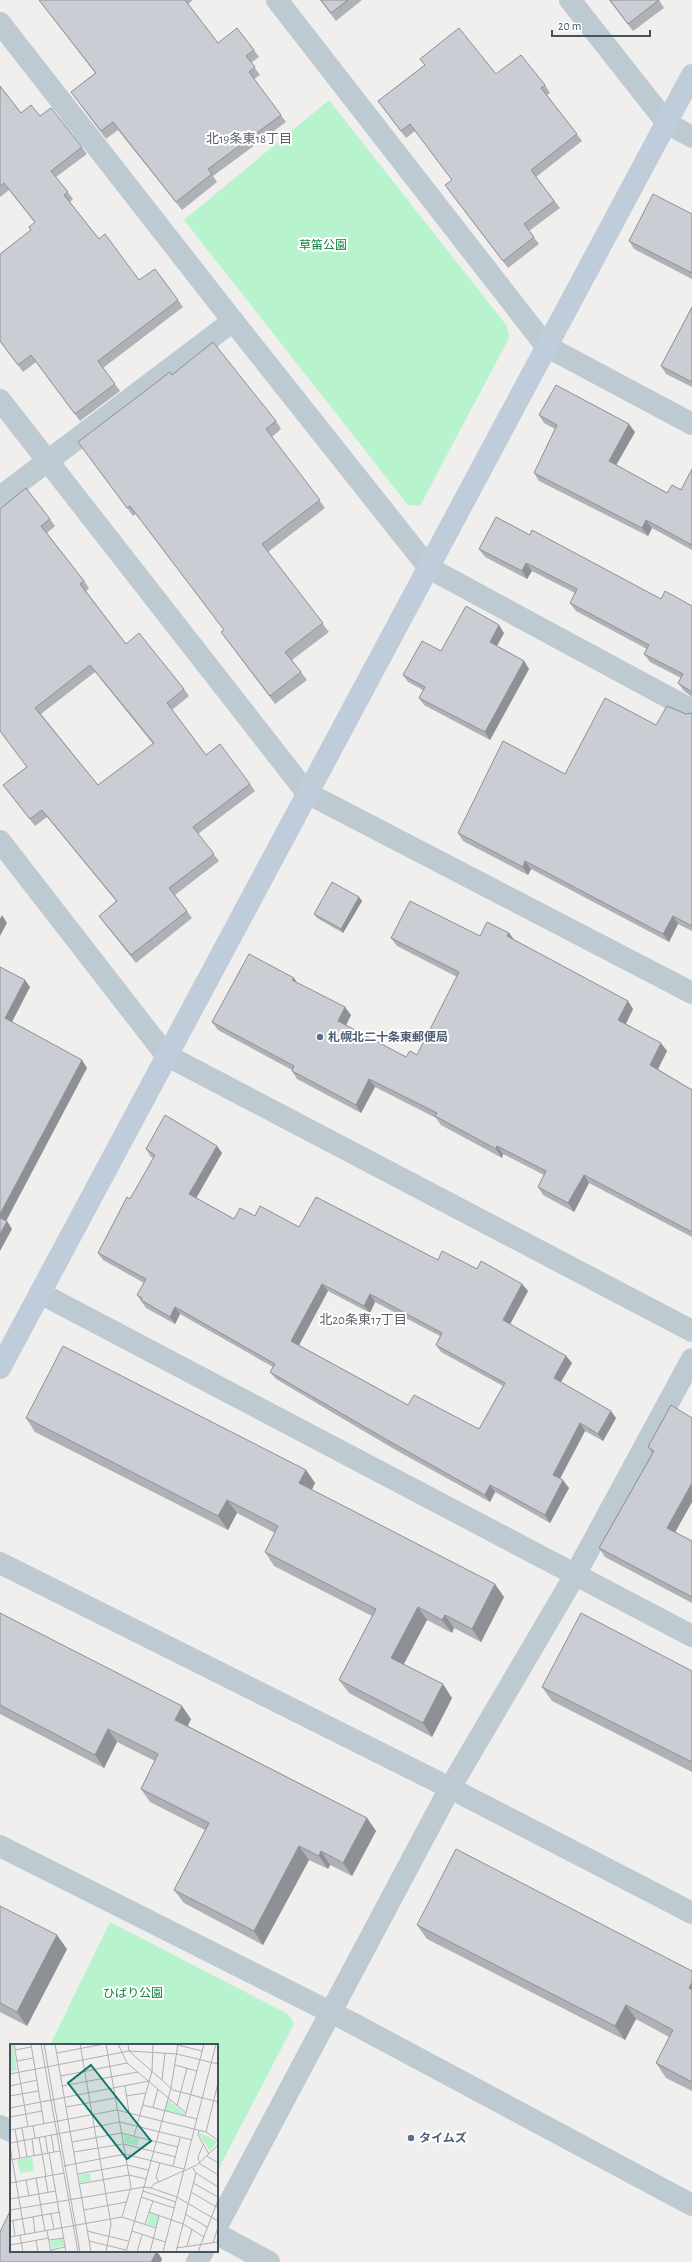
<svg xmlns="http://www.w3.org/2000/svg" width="692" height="2262" font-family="'Alegreya Sans','Noto Sans JP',sans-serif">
  <rect width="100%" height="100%" fill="#f1eeee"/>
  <g fill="#b7f4cd">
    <polygon points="329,100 507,326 509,338 420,506 408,505 184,220"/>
    <polygon points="110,1922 288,2014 294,2024 217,2172 217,2045 50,2045"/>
  </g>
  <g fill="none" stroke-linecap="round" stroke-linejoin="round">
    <g stroke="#bdcad2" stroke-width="22">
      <polyline points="277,0 546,346 692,424"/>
      <polyline points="570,0 667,123 692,137"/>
      <polyline points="0,23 233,321 429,568 692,710"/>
      <polyline points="0,400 307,793 692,993"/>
      <polyline points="0,497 233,321"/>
      <polyline points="0,841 166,1055 692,1331"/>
      <polyline points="40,1293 692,1636"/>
      <polyline points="0,1563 450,1788 692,1913"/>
      <polyline points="0,1846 352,2023 692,2205"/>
      <polyline points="0,2126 11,2131"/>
      <polyline points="217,2226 450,1788 575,1575 692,1359"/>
      <polyline points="217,2234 269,2262"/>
      <polyline points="197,2262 203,2251"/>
    </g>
    <polyline stroke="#bfcdda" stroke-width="22" points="0,1368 692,75"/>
  </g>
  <g fill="#aeb1b6" fill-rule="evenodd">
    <polygon points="39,0 193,0 188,4 218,43 254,50 259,57 251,63 260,75 254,79 286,122 213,176 217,182 182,210 118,130 106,139 71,92 95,73"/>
    <polygon points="320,0 362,0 336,21"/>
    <polygon points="609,0 659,0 664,8 633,31"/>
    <polygon points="420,59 496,74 545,85 550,93 547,95 582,141 536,177 560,208 529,231 539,244 508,268 445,185 452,180 415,131 406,138 378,101 425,65"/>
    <polygon points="0,86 21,113 40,116 82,147 87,154 56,177 73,199 70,202 99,239 139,280 178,300 183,307 103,368 120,391 80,421 36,362 23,372 0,341 0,254 31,230 35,223 9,190 0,197"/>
    <polygon points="692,214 692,279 634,249 629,241"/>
    <polygon points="692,307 692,387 666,374 661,366"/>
    <polygon points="172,375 276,421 281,429 272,437 325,508 268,552 329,632 292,660 307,680 275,704 221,632 224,630 136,514 133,516 84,450"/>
    <polygon points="539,415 635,432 616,465 667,493 681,490 692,469 692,550 652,528 648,536 539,481 534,473 555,429 544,423"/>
    <path d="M0,509L50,519L55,526L47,533L84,581L89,588L86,591L126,644L184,689L189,696L172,710L206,755L250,784L255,791L198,834L219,861L175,895L192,918L136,963L104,923L99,916L116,901L47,817L35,826L3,785L26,767ZM95,672L153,744L98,785L41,714Z"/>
    <polygon points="530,535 661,599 692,606 692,697 684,691 678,683 681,678 650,662 644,654 647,649 576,611 570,603 575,593 532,571 527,579 485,557 479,549"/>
    <polygon points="504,633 497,646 524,661 529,669 490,740 424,705 419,698 423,690 408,682 403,675 441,651"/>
    <polygon points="692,713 692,931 678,924 669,942 531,869 528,875 463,841 458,833 565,774 656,725"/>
    <polygon points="359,897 362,901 343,933 317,918 314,914"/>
    <polygon points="509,933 514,940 633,1009 626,1024 667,1051 658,1069 692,1090 692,1237 589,1183 574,1212 543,1195 538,1187 544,1175 503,1154 502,1158 441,1125 436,1118 375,1087 361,1113 297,1079 292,1071 292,1070 218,1030 212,1022 294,978 297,983 351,1015 346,1025 406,1057 417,1055 457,977 397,946 391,938 480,936"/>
    <path d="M217,1146L222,1153L196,1198L234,1219L255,1216L438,1260L477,1269L522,1284L528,1291L510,1324L566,1356L572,1363L561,1382L616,1418L603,1441L585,1431L560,1479L569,1488L550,1523L495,1492L490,1502L394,1449L276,1379L270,1372L273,1367L180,1314L175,1324L146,1308L137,1295L144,1283L103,1260L98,1253L130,1199L154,1158L151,1157L146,1149ZM328,1291L370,1313L375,1302L440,1336L436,1345L441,1352L503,1386L479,1429L408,1405L298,1345Z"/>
    <polygon points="26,1418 306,1470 315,1483 312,1490 504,1597 481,1642 454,1628 452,1633 427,1620 404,1664 452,1698 432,1737 349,1693 339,1680 372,1616 274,1566 265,1552 275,1533 237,1513 228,1530 35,1432"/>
    <polygon points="692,1418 692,1502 675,1532 692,1541 692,1603 605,1557 599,1548 652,1453 648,1447"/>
    <polygon points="0,1613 191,1719 188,1726 367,1818 376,1831 352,1876 330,1865 328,1869 309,1860 263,1945 184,1903 174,1890 205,1830 150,1802 141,1789 155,1761 117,1742 104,1768 0,1714"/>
    <polygon points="692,1671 692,1772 552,1701 542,1687"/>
    <polygon points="0,1906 67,1949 27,2026 0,2012"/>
    <polygon points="417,1925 692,1971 692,2091 666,2078 656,2063 669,2037 636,2019 625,2040 427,1939"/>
  </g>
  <g fill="#8d9094">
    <polygon points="629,424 635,432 614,469 609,461"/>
    <polygon points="646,520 652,528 648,536 642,528"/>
    <polygon points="526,563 532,571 527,579 522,571"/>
    <polygon points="499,625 504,633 495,649 490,642"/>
    <polygon points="524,661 529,669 490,740 485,732"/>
    <polygon points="525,861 531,869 528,875 523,867"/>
    <polygon points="359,897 362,901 343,933 341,929"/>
    <polygon points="2,915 7,923 0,936 0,919"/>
    <polygon points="673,916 678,924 669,942 663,934"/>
    <polygon points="509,933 515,941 507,936"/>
    <polygon points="294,978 299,986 292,980"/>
    <polygon points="25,980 30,987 10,1026 5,1018"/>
    <polygon points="628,1001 633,1009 623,1029 618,1020"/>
    <polygon points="345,1007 351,1015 344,1029 338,1021"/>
    <polygon points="661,1043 667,1051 656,1073 650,1065"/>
    <polygon points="82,1060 87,1068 4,1225 0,1219 0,1214"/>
    <polygon points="369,1079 375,1087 361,1113 356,1105"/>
    <polygon points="217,1146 222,1153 194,1202 189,1194"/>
    <polygon points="497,1146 503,1154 502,1158 496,1149"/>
    <polygon points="584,1175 589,1183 574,1212 568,1203"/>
    <polygon points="7,1221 12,1229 0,1251 0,1234"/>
    <polygon points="322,1284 328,1291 297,1349 291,1341"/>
    <polygon points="522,1284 528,1291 508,1328 503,1320"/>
    <polygon points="370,1294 375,1302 370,1313 364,1306"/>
    <polygon points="175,1307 180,1314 175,1324 170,1317"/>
    <polygon points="566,1356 572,1363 559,1385 554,1378"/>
    <polygon points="611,1411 616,1418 603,1441 598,1434"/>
    <polygon points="580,1423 585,1431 558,1482 553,1475"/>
    <polygon points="306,1470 315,1483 308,1497 299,1483"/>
    <polygon points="563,1480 569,1488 550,1523 545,1515"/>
    <polygon points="692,1483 692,1502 673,1536 667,1528"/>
    <polygon points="490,1485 495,1492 490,1502 485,1495"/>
    <polygon points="227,1500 237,1513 228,1530 218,1516"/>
    <polygon points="495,1584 504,1597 481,1642 472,1629"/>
    <polygon points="418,1607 427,1620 400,1671 391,1658"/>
    <polygon points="445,1615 454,1628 452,1633 442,1620"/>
    <polygon points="443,1684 452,1698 432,1737 423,1723"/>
    <polygon points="182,1706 191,1719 184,1733 175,1720"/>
    <polygon points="108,1729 117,1742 104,1768 95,1755"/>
    <polygon points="367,1818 376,1831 352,1876 343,1863"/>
    <polygon points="299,1846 309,1860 263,1945 254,1931"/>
    <polygon points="321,1851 330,1865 328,1869 319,1856"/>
    <polygon points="57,1935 67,1949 27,2026 17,2012"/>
    <polygon points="692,1982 692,1993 689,1988"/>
    <polygon points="626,2005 636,2019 625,2040 615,2026"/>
    <polygon points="157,2251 162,2259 161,2262 151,2262"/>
  </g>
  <g fill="#caced4" stroke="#8d9094" fill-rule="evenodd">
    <polygon points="39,0 185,0 218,43 237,28 254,50 246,56 255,67 249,72 281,115 208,169 212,174 176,202 113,122 101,131 71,92 96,73"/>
    <polygon points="321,0 348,0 331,13"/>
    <polygon points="610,0 659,0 628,24"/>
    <polygon points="459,28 496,74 521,55 545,85 541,88 577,134 531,170 554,201 524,224 534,237 503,261 445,185 452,180 410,124 401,131 378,101 425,65 420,59"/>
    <polygon points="0,86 21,113 31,105 40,116 51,108 82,147 51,171 68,192 64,195 99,239 105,234 139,280 155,269 178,300 98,361 115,384 75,414 31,355 18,365 0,341 0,254 31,230 29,227 35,222 4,183 0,186"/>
    <polygon points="653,194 692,214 692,273 629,241"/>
    <polygon points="692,307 692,382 661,366"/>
    <polygon points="213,342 276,421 266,429 320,500 262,544 323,623 285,652 301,672 270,696 221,632 224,630 130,506 127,508 78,442 170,372 172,375"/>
    <polygon points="556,385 629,424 609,461 667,493 672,485 681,490 692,469 692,545 646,520 642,528 534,473 557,425 539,415"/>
    <path d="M26,488L50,519L41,526L84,581L80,584L126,644L139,633L184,689L167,703L206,755L220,744L250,784L193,827L214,854L169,888L187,911L131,955L99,916L117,901L42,810L30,819L3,785L27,767L0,731V509ZM90,665L154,743L98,785L35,708Z"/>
    <polygon points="496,517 530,535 532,530 661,599 665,591 692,606 692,692 678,683 683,674 644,654 649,645 570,603 577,589 526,563 522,571 479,549"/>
    <polygon points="466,606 499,625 490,642 524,661 485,732 419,698 425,687 403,675 422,641 441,651"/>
    <polygon points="605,698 656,725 667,706 686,714 692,713 692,926 673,916 663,934 525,861 523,867 458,833 503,741 565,774"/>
    <polygon points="332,882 359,897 341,929 314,914"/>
    <polygon points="410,901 480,936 487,922 509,933 507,936 628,1001 618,1020 661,1043 650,1065 692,1090 692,1232 584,1175 568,1203 538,1187 546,1171 497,1146 496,1149 435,1116 437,1113 369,1079 356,1105 292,1071 294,1066 212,1022 249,954 294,978 292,980 345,1007 338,1021 406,1057 410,1051 417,1055 459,972 391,938"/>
    <polygon points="0,967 25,980 5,1018 82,1060 0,1214"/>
    <path d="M165,1115L217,1146L189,1194L234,1219L240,1208L255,1216L260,1206L299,1227L316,1197L438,1260L442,1251L477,1269L481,1261L522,1284L503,1320L566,1356L554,1378L611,1411L598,1434L580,1423L553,1475L563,1480L545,1515L490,1485L485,1495L389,1441L270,1372L275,1364L175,1307L170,1317L141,1300L142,1298L137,1295L146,1279L98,1253L127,1197L130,1199L155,1155L146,1149ZM322,1284L364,1306L370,1294L442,1333L436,1345L505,1383L479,1429L414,1395L408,1405L291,1341Z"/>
    <polygon points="0,1218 7,1221 0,1234"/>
    <polygon points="63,1346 306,1470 299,1483 495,1584 472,1629 445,1615 442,1620 418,1607 391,1658 443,1684 423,1723 339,1680 376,1609 265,1552 278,1526 227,1500 218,1516 26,1418"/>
    <polygon points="671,1405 692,1418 692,1483 667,1528 692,1541 692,1597 599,1548 654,1451 648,1447"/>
    <polygon points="0,1613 182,1706 175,1720 367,1818 343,1863 321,1851 319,1856 299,1846 254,1931 174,1890 209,1823 141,1789 158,1754 108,1729 95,1755 0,1705"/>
    <polygon points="581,1613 692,1671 692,1762 542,1687"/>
    <polygon points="456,1849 692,1971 692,1982 689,1988 692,1990 692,2082 656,2063 673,2030 626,2005 615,2026 417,1925"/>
    <polygon points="0,1906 57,1935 17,2012 0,2003"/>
    <polygon points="11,2209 11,2251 157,2251 151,2262 0,2262 0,2232"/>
  </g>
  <g fill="#5c6f8a" stroke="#fff" stroke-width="1.5">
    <circle cx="320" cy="1037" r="4"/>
    <circle cx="411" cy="2138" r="4"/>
  </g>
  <g text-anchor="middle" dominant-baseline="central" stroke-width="4" stroke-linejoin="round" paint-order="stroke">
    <g font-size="12" fill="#0b8343" stroke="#fff">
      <text x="323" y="245">草笛公園</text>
      <text x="133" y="1993">ひばり公園</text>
    </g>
    <g font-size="12" font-weight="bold" fill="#4e5e75" stroke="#fff" text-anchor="start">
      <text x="328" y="1037">札幌北二十条東郵便局</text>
      <text x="419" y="2138">タイムズ</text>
    </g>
    <g font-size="13" fill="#5a5f64" stroke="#fff">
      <text x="249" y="139">北19条東18丁目</text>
      <text x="363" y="1320">北20条東17丁目</text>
    </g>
  </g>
  <g transform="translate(10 2044)">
    <rect width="208" height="208" fill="#f1eeee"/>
    <path d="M0,0H3L7,26L0,28ZM158,56L175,70L174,71L155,66ZM189,88L207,97L200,107L189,91ZM113,91L129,94L127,102L115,99ZM22,113L24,127L10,129L7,116ZM80,129L81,137L70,139L69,131ZM140,169L149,172L146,183L137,180ZM53,194L55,202L42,204L40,197Z" fill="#b7f4cd"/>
    <path fill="none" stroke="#acb0b4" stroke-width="1" d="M4,0L18,83M21,0L34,80M31,0L68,208M34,0L70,208M45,0L81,208M70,0L101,180L96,208M96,0L121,143L112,173M108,0L117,19L176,69M118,0L119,7L163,46L208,58M164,0L192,7M5,6L21,3M47,9L94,0M7,17L23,14M165,21L187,27M0,30L119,7L167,10L208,20M51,32L117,19M152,36L155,9M0,42L27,36M52,42L128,28M115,42L119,69M0,52L28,47M116,52L135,49M133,61L187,75M167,62L177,24M56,63L105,54M143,63L148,45M0,64L139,37M175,72L194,0M0,73L32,67M23,82L25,94M12,84L17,113M5,85L10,114M0,86L107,66L196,88L208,96M189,86L188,91L199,110M196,88L208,39M41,91L44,108M35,92L38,109M124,92L142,27L143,0M29,93L36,132M22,95L24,111M62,98L111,89L168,103M0,99L110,78L182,96M0,102L15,191M64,108L113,100L166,113M39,109L56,208M197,112L208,119M0,116L50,107M189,118L188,113L193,101M189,119L208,131M54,122L115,110L174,125M163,122L170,94M183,124L186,129L208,143M68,130L117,121L138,126M35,132L38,148M26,134L35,187M16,136L19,152M149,138L146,133L150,119M0,139L54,129M183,139L208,153M69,140L119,131L136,135M141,144L167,153L208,177M133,147L166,158M181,148L208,164M131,153L164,164M0,155L46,147M0,166L134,143L161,44L168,0M74,166L116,158M139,168L173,180L194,193M41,170L44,185M175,170L197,183M23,173L25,189M0,177L50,168M3,177L5,192M135,180L143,157M37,187L41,208M77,187L118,197M122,187L155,198M10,191L13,208M0,193L112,173L146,184M26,196L28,208M39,196L54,194M79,197L116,206M203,199L208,183M0,201L39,194M177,202L182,185M166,204L208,198M41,206L55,203M116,208L134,143L141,144L144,140L187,121L208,101M127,208L132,191M140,208L149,172M153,208L206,0M166,208L186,129M188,208L208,156"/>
    <path fill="#0f766e" fill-opacity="0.15" stroke="#0f766e" stroke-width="2" d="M81,21L141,97L117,115L58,39Z"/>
    <rect width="208" height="208" fill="none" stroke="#44535e" stroke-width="2"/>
  </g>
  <path d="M552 30v6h98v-6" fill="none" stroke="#44535e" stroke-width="2"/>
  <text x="558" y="30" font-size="12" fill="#44535e" stroke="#ffffff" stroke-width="3" paint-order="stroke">20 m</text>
</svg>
